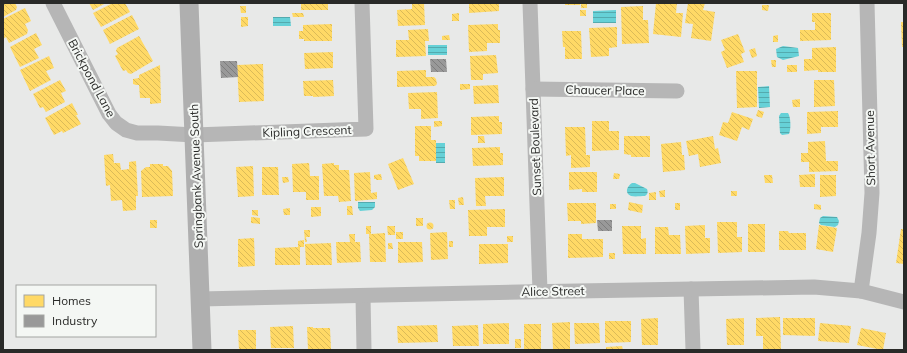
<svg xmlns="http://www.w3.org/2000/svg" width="907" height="353" font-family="Mulish,sans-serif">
  <defs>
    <pattern id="water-rules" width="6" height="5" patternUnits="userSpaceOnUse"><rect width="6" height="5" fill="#66d1d7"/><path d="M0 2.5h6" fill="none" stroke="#54aaae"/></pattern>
    <pattern id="homes-back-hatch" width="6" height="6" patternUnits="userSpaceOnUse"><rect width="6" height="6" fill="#ffd966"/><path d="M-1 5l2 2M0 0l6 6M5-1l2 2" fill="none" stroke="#dbba58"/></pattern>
    <pattern id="industry-back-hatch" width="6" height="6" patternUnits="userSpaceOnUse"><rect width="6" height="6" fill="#999"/><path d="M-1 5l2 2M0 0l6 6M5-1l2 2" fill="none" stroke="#7d7d7d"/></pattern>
  </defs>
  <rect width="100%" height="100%" fill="#e8e9e8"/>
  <g fill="url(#water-rules)">
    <polygon points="616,10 616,23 593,23 593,11"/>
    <polygon points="273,17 290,17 291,26 273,26"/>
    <rect x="428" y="45" width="19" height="10"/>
    <polygon points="783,46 798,48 799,56 783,60 777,57 776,49"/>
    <polygon points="769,86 770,107 759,108 758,87"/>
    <path d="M781,113H788C791,117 791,130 789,134L782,135L780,133L779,116Z"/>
    <rect x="436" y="143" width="9" height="20"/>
    <path d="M632,183H635L647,189C648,192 648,194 645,196C641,196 635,197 631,196C624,193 627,186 632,183Z"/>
    <polygon points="358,202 375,202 375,207 372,210 360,211 358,208"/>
    <polygon points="823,216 837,217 839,221 838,225 835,227 821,225 819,223 820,218"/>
  </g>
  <g fill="url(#homes-back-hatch)">
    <polygon points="3,3 15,3 17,7 16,10 3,17"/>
    <polygon points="89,3 106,3 93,10"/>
    <polygon points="113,3 125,3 130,12 101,27 93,13"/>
    <rect x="301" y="3" width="27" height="7"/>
    <polygon points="412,3 424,3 425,25 398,26 397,10 412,9"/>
    <polygon points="469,3 499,3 499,11 469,13"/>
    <rect x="565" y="3" width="15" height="2"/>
    <rect x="581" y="3" width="6" height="5"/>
    <polygon points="656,3 677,3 676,13 683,13 681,37 653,34"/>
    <polygon points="688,3 705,3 703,10 715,12 711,41 691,38 693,24 685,23"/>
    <polygon points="762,5 769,5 768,11 762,10"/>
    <polygon points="240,6 246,6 246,13 241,13"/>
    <polygon points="643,6 643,20 648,20 649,43 622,44 621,7"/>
    <polygon points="25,8 31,21 25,24 28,30 27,34 9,43 6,37 3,39 3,19"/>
    <rect x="580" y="10" width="6" height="6"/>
    <polygon points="292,13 303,13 304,17 293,17"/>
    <polygon points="459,13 459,21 452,21 452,14"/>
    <polygon points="812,13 831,13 831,40 800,41 800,30 815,30 815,22 812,22"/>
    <polygon points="132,15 139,29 110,44 103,30"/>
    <polygon points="241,17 248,17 248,26 241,27"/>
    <polygon points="901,22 904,22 904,47 902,47"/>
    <polygon points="332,24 332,41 304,41 304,39 299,39 299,31 303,31 303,25"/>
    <polygon points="498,24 498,30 500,30 500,43 487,43 487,51 469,52 468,25"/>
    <polygon points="617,27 617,47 609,48 609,56 591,57 589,28"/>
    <polygon points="428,29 429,41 425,41 426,56 396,57 396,40 409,40 408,30"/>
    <polygon points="562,31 581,31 582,59 565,59 565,47 563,47"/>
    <polygon points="36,33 42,45 34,49 39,58 20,67 10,47"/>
    <polygon points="738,34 745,52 741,54 744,62 727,68 721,52 725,50 721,40"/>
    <polygon points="449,35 450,40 442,40 442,36"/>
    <polygon points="778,35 778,42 773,42 773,36"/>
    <polygon points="139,36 153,61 131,74 128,73 126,70 123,71 115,56 118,54 116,51 117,48"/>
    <polygon points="836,47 836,72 818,72 818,70 804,71 804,59 812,59 812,48"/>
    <polygon points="755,48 757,56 752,58 749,50"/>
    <polygon points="333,52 333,68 305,69 304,53"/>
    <polygon points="496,55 498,73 483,74 483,80 471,80 470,56"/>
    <polygon points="49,56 54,68 46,71 51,80 30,91 20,70"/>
    <polygon points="771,60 776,60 776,67 772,67"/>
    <polygon points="263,64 264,101 239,102 237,65"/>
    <polygon points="160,65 161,103 150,104 150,98 140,98 139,85 136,85 133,84 133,79 139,78 139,75"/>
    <rect x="787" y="65" width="10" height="7"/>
    <polygon points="426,70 426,77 434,77 436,79 437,84 435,86 397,87 397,71"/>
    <polygon points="736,71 757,71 757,107 737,108"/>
    <polygon points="60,80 66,91 61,93 65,102 46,112 43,107 40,108 33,94"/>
    <polygon points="333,80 334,96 313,97 313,96 304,96 303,81"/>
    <polygon points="814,80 834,80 835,106 814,107"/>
    <polygon points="460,84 470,84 470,89 460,90"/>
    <polygon points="498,85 499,103 474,104 473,86"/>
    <polygon points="437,92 438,118 421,119 421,109 409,109 408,93"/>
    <polygon points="800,99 800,107 793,107 792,100"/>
    <polygon points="72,103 78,115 76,115 81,124 63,133 62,131 54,135 45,118"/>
    <polygon points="758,110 764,112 762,118 756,116"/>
    <polygon points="838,111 838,127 821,127 821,133 807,134 807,112"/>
    <polygon points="732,112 753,119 749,130 742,127 737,141 719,135 723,122 728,123"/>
    <polygon points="499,116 499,122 502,122 502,134 471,135 471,117"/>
    <polygon points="434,121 442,121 442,126 434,127"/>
    <polygon points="592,121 609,121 609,131 619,131 619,150 592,151"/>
    <polygon points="415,126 431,126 431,140 436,140 436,161 419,161 419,156 415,156"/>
    <polygon points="565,127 585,127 586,155 590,155 590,167 571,168 571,155 566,156"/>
    <polygon points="478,136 484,136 485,143 478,143"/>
    <polygon points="624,136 650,136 650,157 631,157 631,155 624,154"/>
    <polygon points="713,136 715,149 718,148 721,163 700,167 698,154 689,156 686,141"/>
    <polygon points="825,141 826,161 838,161 838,171 809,172 809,162 801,162 801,153 808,153 808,142"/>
    <polygon points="681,142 682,155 684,155 685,170 663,172 661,144"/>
    <polygon points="500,147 500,153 503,153 503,165 473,166 472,148"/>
    <polygon points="113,154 114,163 120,163 121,170 129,169 129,162 136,161 138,196 136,196 136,210 123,211 122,200 111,201 110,185 106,186 104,155"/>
    <polygon points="403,158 414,184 398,190 388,164"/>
    <polygon points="309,163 310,176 319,176 319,200 306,200 306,192 293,192 292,164"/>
    <polygon points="334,163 334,165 339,165 339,170 349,170 351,201 339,202 338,196 324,196 322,164"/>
    <polygon points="150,164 163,164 163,166 168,166 172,171 173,196 142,197 141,171 146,167 150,167"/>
    <polygon points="253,166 254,196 238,197 236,167"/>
    <polygon points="262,167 278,167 279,195 262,195"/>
    <polygon points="370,172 371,193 377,192 377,199 355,201 354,173"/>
    <polygon points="569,172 597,172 597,192 582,192 582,189 569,190"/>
    <polygon points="614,173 620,174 619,179 613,179"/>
    <polygon points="381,174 382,180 376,180 376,179 374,179 374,175"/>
    <polygon points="815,174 815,187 800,187 799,175"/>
    <polygon points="764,175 772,175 773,183 765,183"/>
    <polygon points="820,175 836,175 836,196 820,197"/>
    <polygon points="282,177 288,177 289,182 283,183"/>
    <polygon points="504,177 504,196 485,196 486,206 476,206 475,178"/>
    <polygon points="665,190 665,197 660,197 659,191"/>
    <rect x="731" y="191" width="6" height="5"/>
    <polygon points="656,192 656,200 649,200 649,193"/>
    <polygon points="463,197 464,205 459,205 458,198"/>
    <polygon points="449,200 455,200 455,209 450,209"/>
    <polygon points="629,202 643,205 642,213 628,210"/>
    <polygon points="567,203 596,203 596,223 581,224 581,221 568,221"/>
    <rect x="675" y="203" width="5" height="7"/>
    <rect x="610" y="204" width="6" height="5"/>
    <polygon points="814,204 821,205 821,210 814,209"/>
    <polygon points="347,206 352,206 353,215 347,215"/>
    <polygon points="311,207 321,207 321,216 311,217"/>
    <polygon points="290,208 290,215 284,215 283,209"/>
    <polygon points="505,209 505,227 487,227 487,236 469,236 468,210"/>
    <polygon points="252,210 258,210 258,216 252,215"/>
    <polygon points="251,217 260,218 260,224 251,223"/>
    <rect x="416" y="218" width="7" height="8"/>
    <rect x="150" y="220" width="7" height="8"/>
    <polygon points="717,222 737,222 737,237 742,237 742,252 718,253"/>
    <circle cx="430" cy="226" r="3.5"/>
    <rect x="748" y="224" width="17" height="28"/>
    <polygon points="705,225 705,238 710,238 710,253 686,254 685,226"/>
    <polygon points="819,225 837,228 833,252 816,249"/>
    <polygon points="366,226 371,226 371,234 385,233 386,262 370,262 369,234 366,234"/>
    <polygon points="387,226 395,226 395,235 388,235"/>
    <polygon points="622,226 641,226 641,239 646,238 646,254 623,254"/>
    <polygon points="655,227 668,227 669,235 680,235 681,254 655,254"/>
    <polygon points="901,229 904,229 904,264 896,263"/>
    <polygon points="304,230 310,230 310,237 306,237 307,242 305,242"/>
    <polygon points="779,231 788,231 789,233 806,233 806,250 779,250"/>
    <rect x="396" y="232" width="7" height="7"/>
    <polygon points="447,232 448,259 431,260 430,233"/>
    <polygon points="349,234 355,234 355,242 360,242 361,262 337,263 336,242 350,242"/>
    <polygon points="568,234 582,234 582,239 603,239 603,257 568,258"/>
    <rect x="507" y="236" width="6" height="6"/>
    <polygon points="254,238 255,266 238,267 238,239"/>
    <polygon points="304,240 304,247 300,247 300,265 275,265 275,248 298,247 298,241"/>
    <rect x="449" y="241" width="4" height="6"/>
    <polygon points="398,242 422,242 423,262 398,263"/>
    <polygon points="331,243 332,265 306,265 305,244"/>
    <polygon points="388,243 392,243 393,249 388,249"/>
    <polygon points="479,244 508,244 508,263 479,264"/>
    <rect x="609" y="253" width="6" height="6"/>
    <polygon points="780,317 781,350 763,350 763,336 756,336 756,318"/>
    <polygon points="658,318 658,345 642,345 641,319"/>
    <polygon points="744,318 744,345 727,345 726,319"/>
    <polygon points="783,318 815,318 815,336 783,335"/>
    <polygon points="605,321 631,321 631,342 605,343"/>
    <polygon points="570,322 570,349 553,349 552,323"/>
    <polygon points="509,323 509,344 483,344 483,324"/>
    <polygon points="574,323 599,323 600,343 575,344"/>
    <polygon points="820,323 851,326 849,343 818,341"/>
    <rect x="524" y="324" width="17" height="26"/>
    <polygon points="437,325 438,342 398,343 397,326"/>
    <polygon points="478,325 479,346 453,346 452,326"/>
    <polygon points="293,326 294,348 271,348 270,327"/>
    <polygon points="307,327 313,327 313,328 330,328 331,349 308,350"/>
    <polygon points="861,328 886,333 883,350 857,345"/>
    <polygon points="238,330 256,330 256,350 239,350"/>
    <rect x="515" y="339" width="6" height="9"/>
    <polygon points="622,346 623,350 606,350 606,347"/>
  </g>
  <g fill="url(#industry-back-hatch)">
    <polygon points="430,59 446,59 447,72 431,72"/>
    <polygon points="220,61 237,61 238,77 221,78"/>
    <polygon points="597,220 612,220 612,231 598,231"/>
  </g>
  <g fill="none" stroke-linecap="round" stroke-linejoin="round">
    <g stroke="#b6b6b6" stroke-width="15">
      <polyline points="53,3 109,114 116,123 126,130 137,133 158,133 194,135 366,129 362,3"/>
      <polyline points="530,3 533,89 540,291"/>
      <polyline points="533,89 677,91"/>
      <polyline points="691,289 693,350"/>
      <polyline points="861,291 869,233 872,193 867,3"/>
      <polyline points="363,296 364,350"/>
      <polyline points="200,299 520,292 814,287 861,291 904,302"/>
    </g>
    <polyline stroke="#afafaf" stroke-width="19" points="189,3 202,350"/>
  </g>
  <g text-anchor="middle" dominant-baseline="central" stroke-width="4" stroke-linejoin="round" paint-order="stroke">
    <g font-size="12" fill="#292a28" stroke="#f4f7f4">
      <text transform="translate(92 78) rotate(62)">Brickpond Lane</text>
      <text transform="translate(605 90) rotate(1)">Chaucer Place</text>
      <text transform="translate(307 131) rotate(-2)">Kipling Crescent</text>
      <text transform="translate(535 147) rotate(-92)">Sunset Boulevard</text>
      <text transform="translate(870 148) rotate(-91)">Short Avenue</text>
      <text transform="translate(196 176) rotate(-92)">Springbank Avenue South</text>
      <text transform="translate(553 291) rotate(-1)">Alice Street</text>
    </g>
  </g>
  <rect width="907" height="353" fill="none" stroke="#292a28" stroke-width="8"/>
  <rect x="16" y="285" width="140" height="52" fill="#f4f7f4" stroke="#a3a5a2"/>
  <rect x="24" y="295" width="20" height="12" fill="#ffd966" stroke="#a3a5a2"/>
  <text x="52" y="305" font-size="12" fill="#292a28">Homes</text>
  <rect x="24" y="315" width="20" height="12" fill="#999999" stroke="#a3a5a2"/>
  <text x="52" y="325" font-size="12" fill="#292a28">Industry</text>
</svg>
